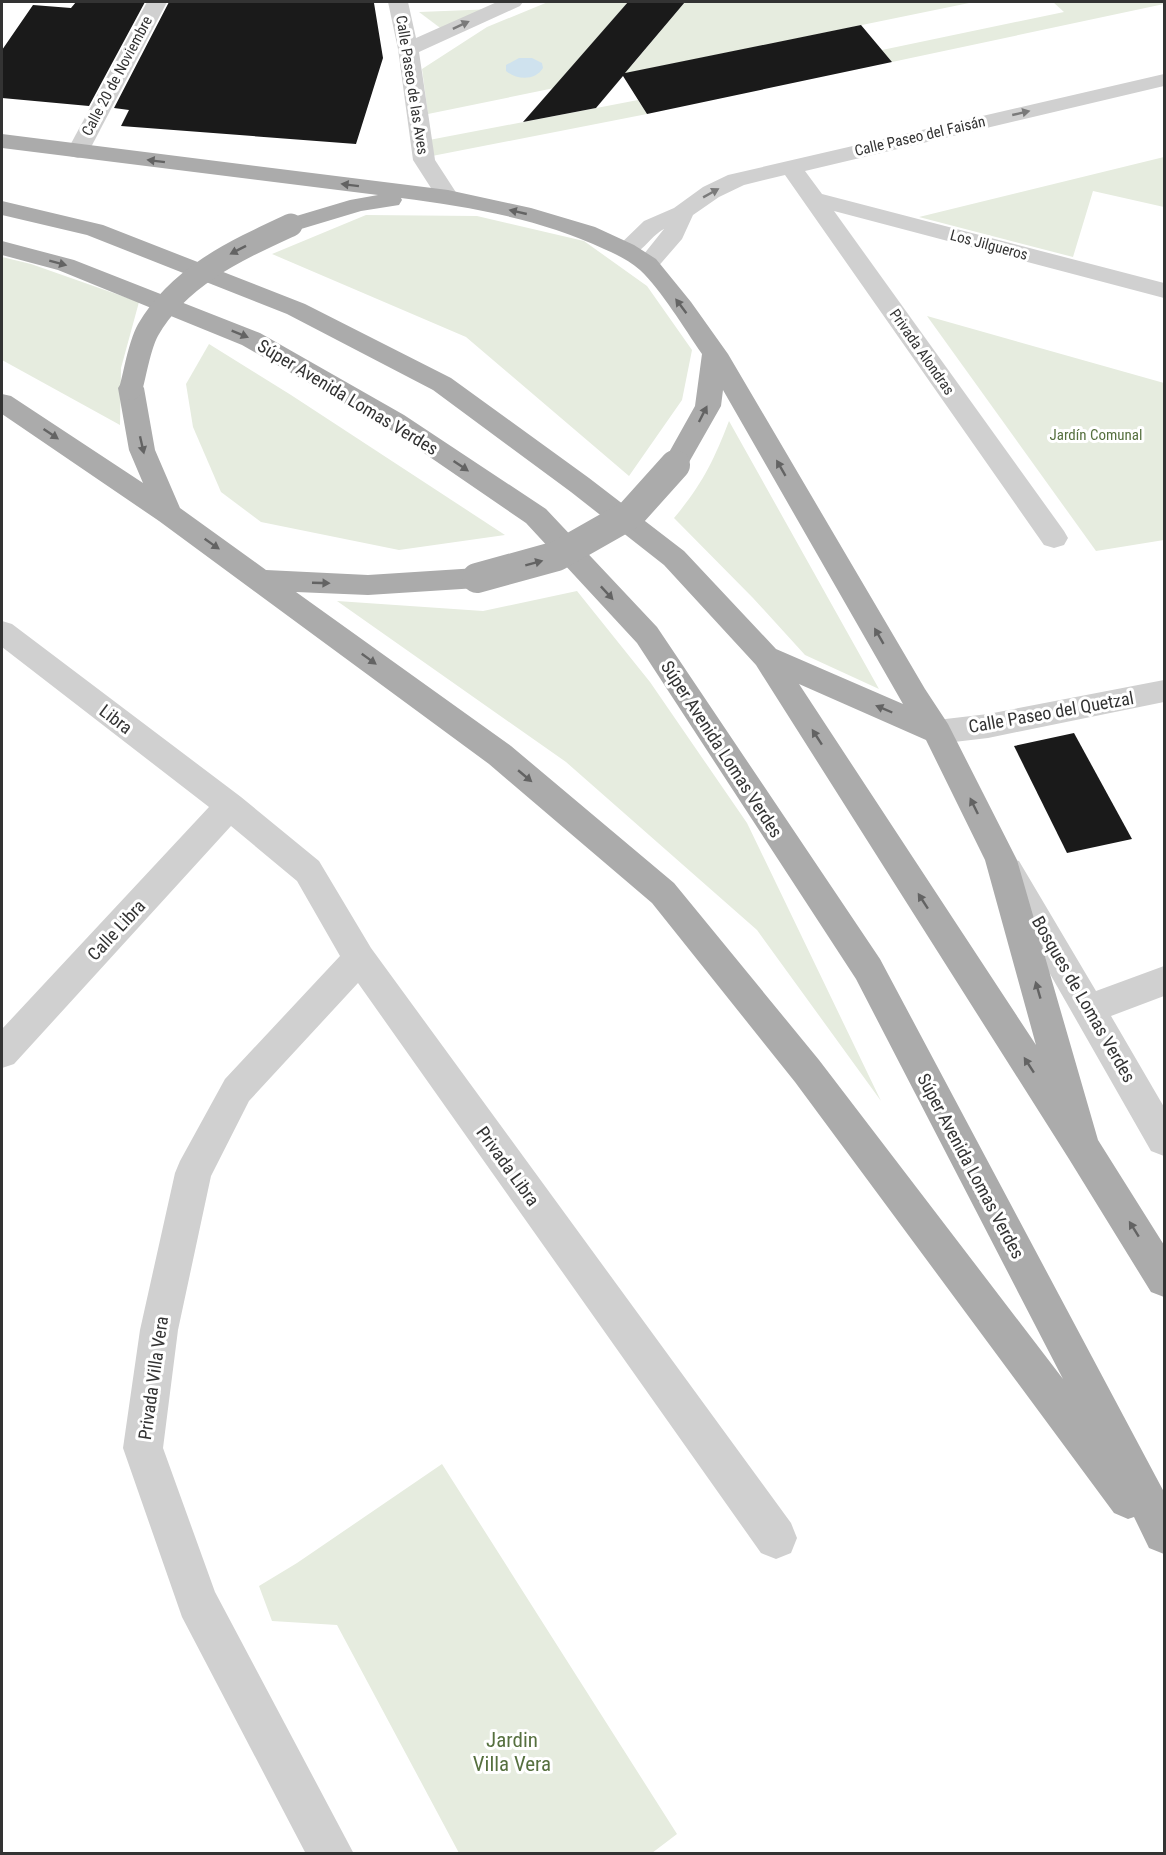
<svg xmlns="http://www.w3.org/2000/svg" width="1166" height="1855" font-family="'Roboto Condensed',sans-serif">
  <rect width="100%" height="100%" fill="#fff"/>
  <g fill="#e6ecdf">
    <polygon points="548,2 628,2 585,52 632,65 685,2 974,2 428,114 422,69 487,27"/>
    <polygon points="1053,2 1164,2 1164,4 892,62 882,50 1064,12"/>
    <polygon points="495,9 443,30 419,12"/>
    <polygon points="638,100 647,114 432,156 429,140"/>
    <polygon points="1164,157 1164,207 1093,191 1073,257 919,217"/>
    <polygon points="366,215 477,216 584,241 647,286 692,350 682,400 629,476 466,337 272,254"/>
    <polygon points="2,257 31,264 139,302 121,368 120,425 2,360"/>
    <polygon points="927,316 1164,383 1164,540 1096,551"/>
    <polygon points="209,344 291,395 505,535 399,550 261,522 221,492 193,427 186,384"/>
    <path d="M729,421L879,689L805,655L753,598L674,518C702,485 714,460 729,421Z"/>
    <polygon points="577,591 650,682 747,823 881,1101 757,930 566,762 337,601 483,611"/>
    <polygon points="442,1464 677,1834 652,1853 459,1853 337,1625 272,1621 259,1586 297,1563"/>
  </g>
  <path fill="#cfe2ee" d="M519,58H532L542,63L543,68C535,81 517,80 506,71V65Z"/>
  <g fill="#1a1a1a">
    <polygon points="76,2 145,2 89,106 2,98 2,50 33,5 71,8"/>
    <polygon points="169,2 374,3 383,58 356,144 121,126 129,110 114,108"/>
    <polygon points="628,2 685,2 625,73 861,25 892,62 647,114 623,76 596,108 523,122"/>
    <polygon points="1074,733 1132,839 1067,853 1014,746"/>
  </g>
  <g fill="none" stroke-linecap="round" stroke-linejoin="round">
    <g fill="#d0d0d0" fill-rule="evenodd">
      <polygon points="147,2 167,2 89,151 86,156 78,158 70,156 67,151"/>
      <polygon points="388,2 408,2 416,38 497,2 523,2 520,6 419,52 435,160 459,197 456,202 448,204 440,202 413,160 398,49"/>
      <path d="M1164,74V86L805,171L822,194L1164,283V298L834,211L1064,531L1068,538L1064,545L1054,548L1044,545L785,175L744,185L719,197L693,215L682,239L656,269L648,271L640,269L636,264L664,229C647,238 640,261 618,255L614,250L644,221L674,208L703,187L728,175Z"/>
      <polygon points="2,621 12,624 241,797 319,861 371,948 791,1523 797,1538 791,1553 776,1559 761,1553 358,983 249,1101 211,1176 178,1330 163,1448 215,1592 354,1854 306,1854 182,1617 123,1448 140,1330 175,1173 180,1161 225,1079 340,956 297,881 231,826 14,1064 2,1068 2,1029 209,807 2,647"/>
      <polygon points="1164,680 1164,702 988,738 937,744 926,740 922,732 926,724 937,720 988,714"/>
      <polygon points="1008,858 1019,861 1096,991 1164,966 1164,996 1111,1016 1164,1107 1164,1156 1151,1151 997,881 992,871 997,861"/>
    </g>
    <g fill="#ababab" fill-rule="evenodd">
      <path d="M2,134L448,190L531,208L595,227L634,245L656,259L691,302L728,354L925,689L948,724L1017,860L1098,1140L1164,1245V1297L1151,1292L1069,1159L756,665L664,565L571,492L433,390L287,314L87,235L2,215V201L103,225L305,304L451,378L589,478L684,551L776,649L903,704L723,390L721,406L684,471L675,474L666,471L662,465L695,406L702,354C684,328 662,291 640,270C630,261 616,254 604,249C541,219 470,207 401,198L402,200L399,205L361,211L291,232L283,230L279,225L283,220L350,200L378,195L2,148ZM799,684L926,740L985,860L1036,1045Z"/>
      <polygon points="2,241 74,260 260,333 404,415 546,509 657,627 880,959 1164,1492 1164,1554 1149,1548 1134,1517 1128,1519 1114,1513 795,1082 652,903 489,764 159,521 2,414 2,394 11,396 143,483 129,450 118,388 122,382 131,380 140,382 144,388 155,450 180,508 266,570 368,575 477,568 487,571 491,578 487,585 477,588 368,595 296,592 511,746 674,883 819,1060 1063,1379 856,979 637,643 526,523 386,427 242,345 58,270 2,255"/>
    </g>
    <path stroke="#ababab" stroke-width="23" d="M131,388C136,370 139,346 148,330C179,276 237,250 291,225"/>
    <polyline stroke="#ababab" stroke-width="30" points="477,578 557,556 631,514 675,465"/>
  </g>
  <defs><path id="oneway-solid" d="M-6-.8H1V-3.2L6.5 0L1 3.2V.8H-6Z" transform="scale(1.5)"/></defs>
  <g fill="#7a7a7a">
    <use href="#oneway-solid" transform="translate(461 25) rotate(-25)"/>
    <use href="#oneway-solid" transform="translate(1021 113) rotate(-13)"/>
    <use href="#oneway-solid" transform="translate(711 193) rotate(-29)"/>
  </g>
  <g fill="#636363">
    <use href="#oneway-solid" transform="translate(156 161) rotate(-173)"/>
    <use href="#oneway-solid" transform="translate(350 185) rotate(-173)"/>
    <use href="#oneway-solid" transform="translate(518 212) rotate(-167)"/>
    <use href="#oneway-solid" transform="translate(238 250) rotate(153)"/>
    <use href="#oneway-solid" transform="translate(58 263) rotate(15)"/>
    <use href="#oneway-solid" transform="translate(681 306) rotate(-127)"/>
    <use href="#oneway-solid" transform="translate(240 334) rotate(22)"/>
    <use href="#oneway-solid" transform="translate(703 414) rotate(-63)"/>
    <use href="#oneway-solid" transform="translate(51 434) rotate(34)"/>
    <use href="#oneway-solid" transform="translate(142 445) rotate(77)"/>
    <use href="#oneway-solid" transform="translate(461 466) rotate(34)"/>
    <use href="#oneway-solid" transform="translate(781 468) rotate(-120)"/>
    <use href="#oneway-solid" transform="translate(212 544) rotate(35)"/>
    <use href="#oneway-solid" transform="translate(534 563) rotate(-15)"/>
    <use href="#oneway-solid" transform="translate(321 583) rotate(2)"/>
    <use href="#oneway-solid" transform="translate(607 593) rotate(47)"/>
    <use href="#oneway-solid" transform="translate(879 636) rotate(-120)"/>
    <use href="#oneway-solid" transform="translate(369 659) rotate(36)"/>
    <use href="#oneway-solid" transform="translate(884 709) rotate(-157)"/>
    <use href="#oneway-solid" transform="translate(817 737) rotate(-123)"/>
    <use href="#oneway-solid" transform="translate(525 776) rotate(40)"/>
    <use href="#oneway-solid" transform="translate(974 806) rotate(-116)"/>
    <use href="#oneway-solid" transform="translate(923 901) rotate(-123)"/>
    <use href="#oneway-solid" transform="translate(1038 990) rotate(-106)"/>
    <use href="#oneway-solid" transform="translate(1029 1065) rotate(-123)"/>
    <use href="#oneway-solid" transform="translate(1134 1229) rotate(-122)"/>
  </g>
  <g text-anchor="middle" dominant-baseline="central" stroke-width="6" stroke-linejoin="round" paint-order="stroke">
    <g font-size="15" fill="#333" stroke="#fff">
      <text transform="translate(117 76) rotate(-62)">Calle 20 de Noviembre</text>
      <text transform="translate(412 85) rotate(81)">Calle Paseo de las Aves</text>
      <text transform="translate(920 136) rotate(-13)">Calle Paseo del Faisán</text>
      <text transform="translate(989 245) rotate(15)">Los Jilgueros</text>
      <text transform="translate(922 352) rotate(55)">Privada Alondras</text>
    </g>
    <g font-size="15" fill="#56703f" stroke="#fff">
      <text x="1096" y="435">Jardín Comunal</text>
    </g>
    <g font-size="18" fill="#333" stroke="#fff">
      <text transform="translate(348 397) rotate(31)">Súper Avenida Lomas Verdes</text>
      <text transform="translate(1051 712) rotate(-10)">Calle Paseo del Quetzal</text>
      <text transform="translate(116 719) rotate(37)">Libra</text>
      <text transform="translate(722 749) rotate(57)">Súper Avenida Lomas Verdes</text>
      <text transform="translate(116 930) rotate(-47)">Calle Libra</text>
      <text transform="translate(1084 999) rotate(60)">Bosques de Lomas Verdes</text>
      <text transform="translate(508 1166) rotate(54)">Privada Libra</text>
      <text transform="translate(971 1166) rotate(62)">Súper Avenida Lomas Verdes</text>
      <text transform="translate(153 1378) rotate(-82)">Privada Villa Vera</text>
    </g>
    <g font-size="21" fill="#56703f" stroke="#fff">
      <text x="512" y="1740">Jardin<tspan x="512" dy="24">Villa Vera</tspan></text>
    </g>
  </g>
  <rect width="1166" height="1855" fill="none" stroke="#333333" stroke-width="6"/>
</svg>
